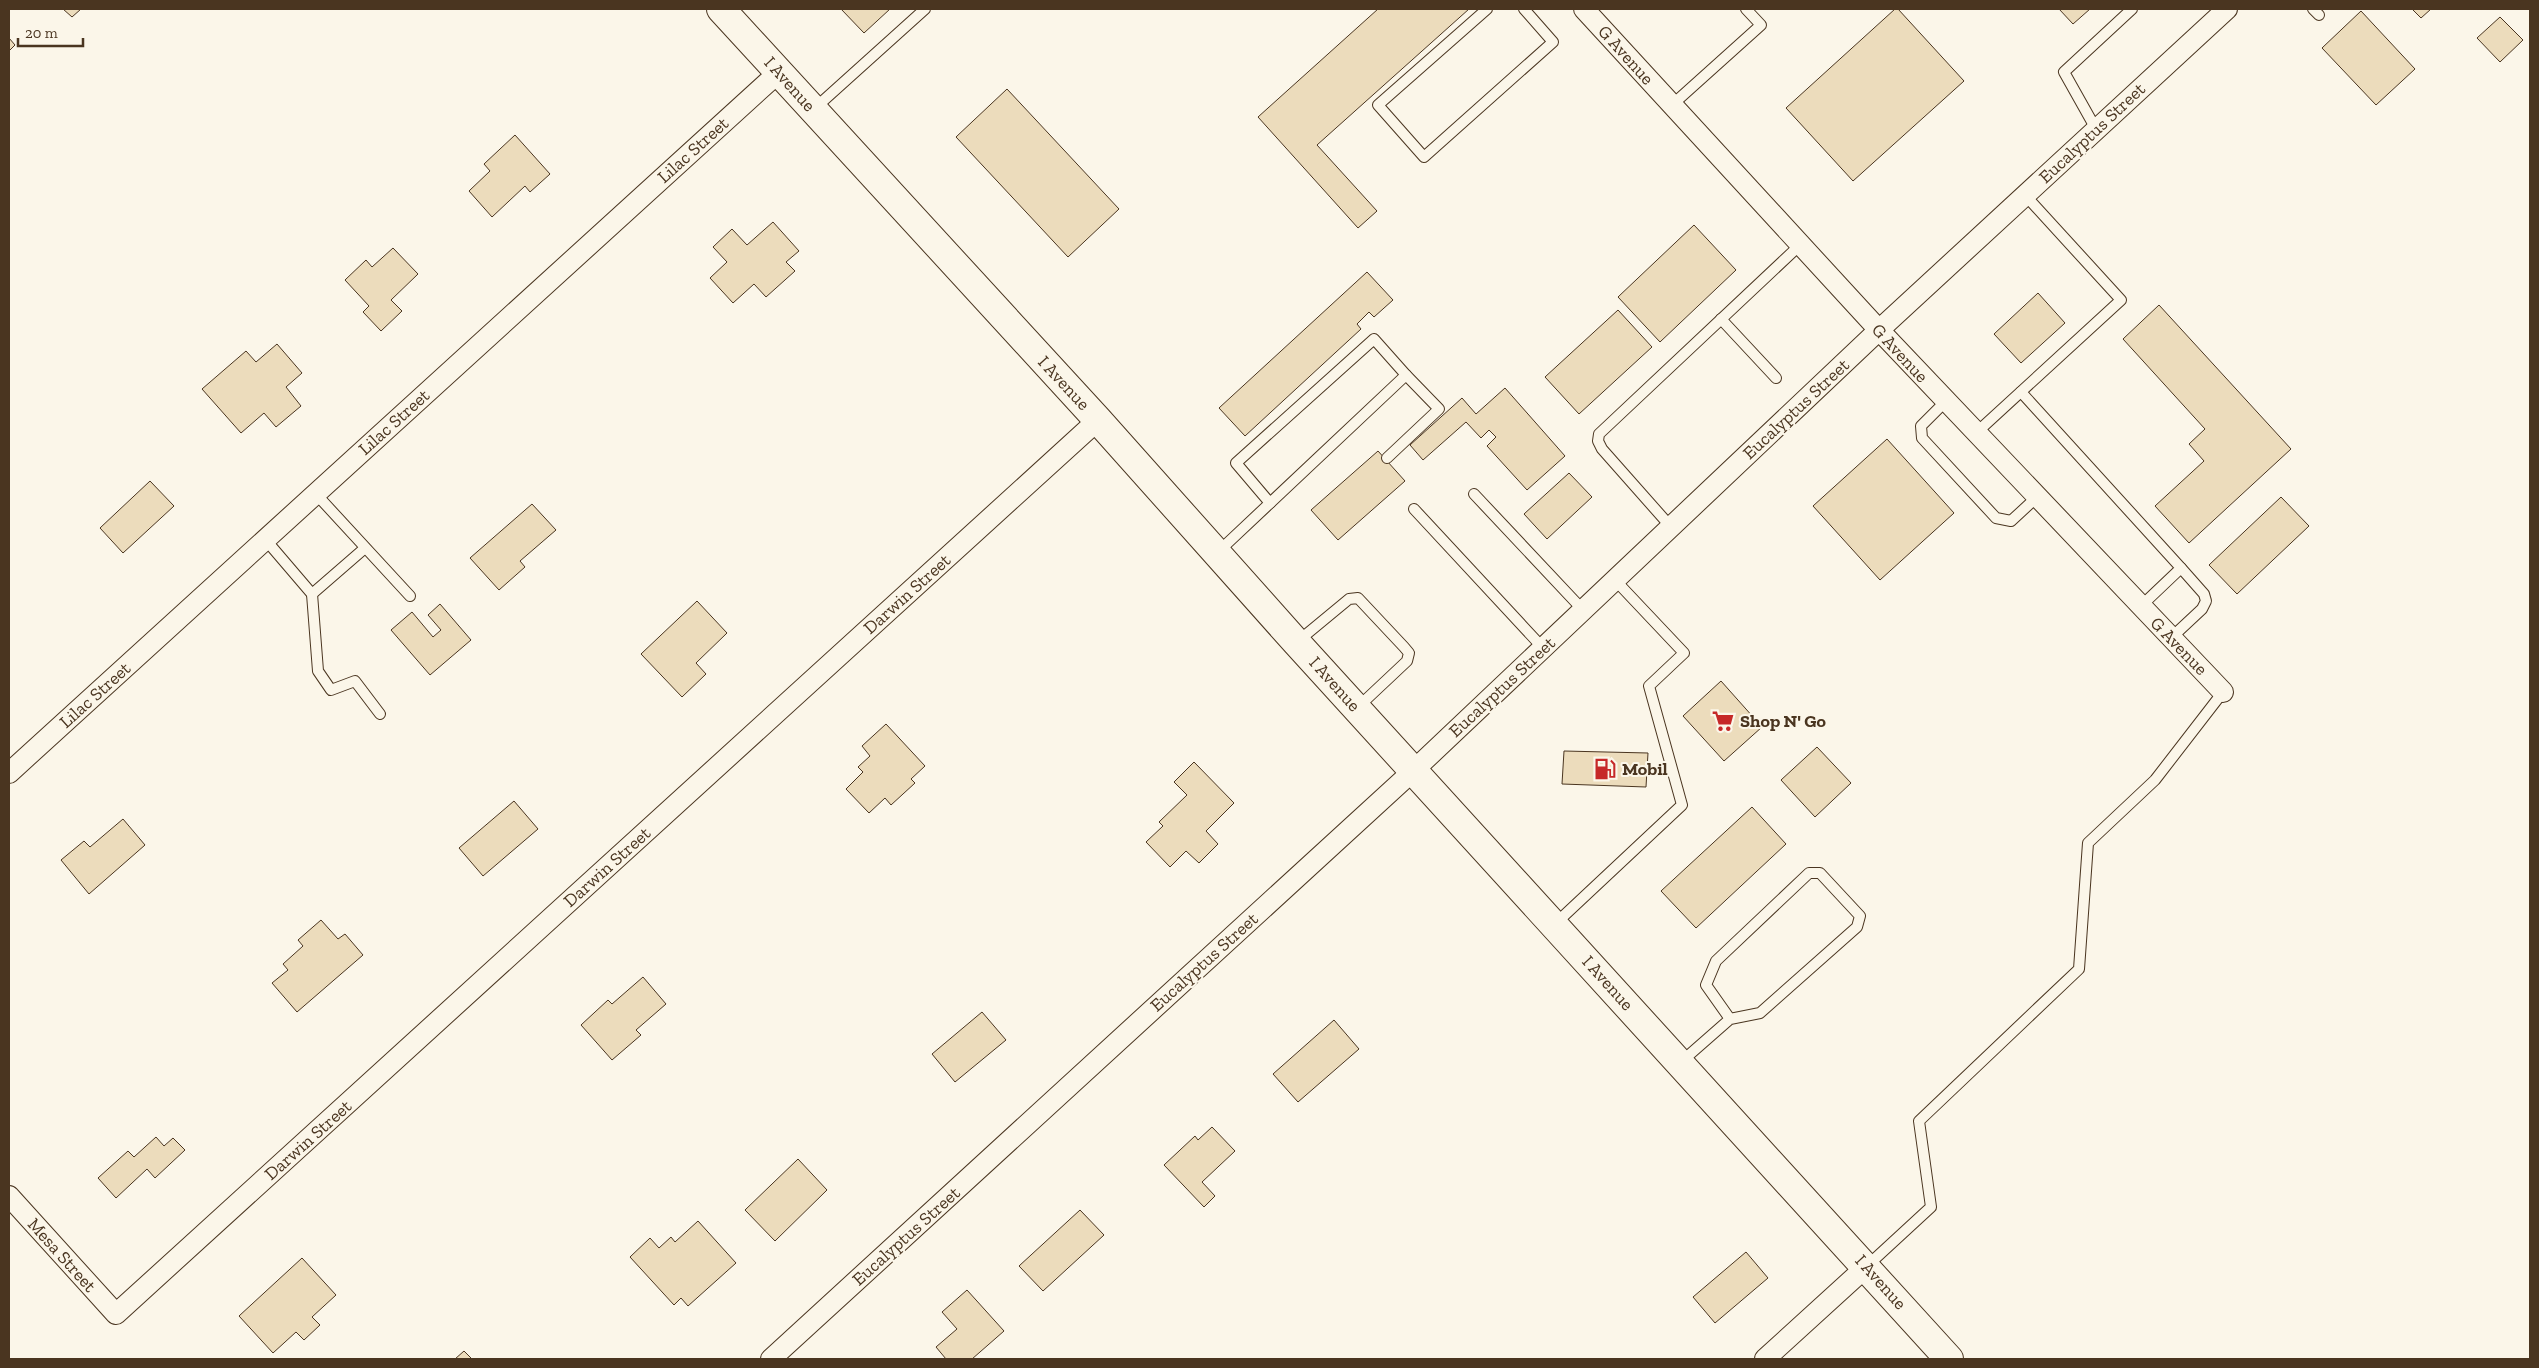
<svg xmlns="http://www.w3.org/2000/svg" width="2539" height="1368" font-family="'Zilla Slab',serif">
  <rect width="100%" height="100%" fill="#fbf6e9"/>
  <g fill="#ecdcbc" stroke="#4a3520">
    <polygon points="63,9 81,9 72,17"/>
    <polygon points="841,9 890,9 864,33"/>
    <polygon points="1378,9 1469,9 1317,145 1377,211 1358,228 1258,117"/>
    <polygon points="1895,9 1898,9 1964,81 1853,181 1786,108"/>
    <polygon points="2059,9 2090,9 2073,24"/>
    <polygon points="2412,9 2431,9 2421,18"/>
    <polygon points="2361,11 2415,69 2376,105 2322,48"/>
    <polygon points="2500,17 2523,40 2500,62 2477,38"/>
    <polygon points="9,38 15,45 9,51"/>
    <polygon points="1007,89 1119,209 1068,257 956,137"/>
    <polygon points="515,135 550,174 530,192 525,186 492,217 469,191 490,171 484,164"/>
    <polygon points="773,222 799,251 786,262 795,271 766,297 754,284 733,303 710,278 727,262 713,247 732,229 747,245"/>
    <polygon points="1694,225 1736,270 1660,342 1618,297"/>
    <polygon points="393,248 418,274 391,300 402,311 381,331 363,312 369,306 345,280 366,260 372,267"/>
    <polygon points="1367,272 1393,300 1374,317 1369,312 1357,324 1361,329 1245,436 1219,408"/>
    <polygon points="2038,293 2065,323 2021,363 1994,334"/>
    <polygon points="2159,305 2291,449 2189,543 2155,506 2204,461 2189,444 2205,429 2123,339"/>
    <polygon points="1618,310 1652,347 1579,414 1545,377"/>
    <polygon points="277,344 302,373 286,387 301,406 276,427 264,413 241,433 202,389 246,351 256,362"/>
    <polygon points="1505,388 1565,456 1527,490 1487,446 1496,437 1489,430 1481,438 1466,422 1423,460 1410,445 1462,398 1476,414"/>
    <polygon points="1887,439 1954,513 1880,580 1813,506"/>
    <polygon points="1378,451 1405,481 1338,540 1311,510"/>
    <polygon points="1569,473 1592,497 1547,539 1524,514"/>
    <polygon points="150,481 174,506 123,553 100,528"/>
    <polygon points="2281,497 2309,526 2237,594 2209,565"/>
    <polygon points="532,504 556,530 520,561 525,567 499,590 470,558"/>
    <polygon points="697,601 727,633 696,663 706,674 682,697 641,654"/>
    <polygon points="440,604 471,640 430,675 391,630 412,612 433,637 441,630 428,615"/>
    <polygon points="1721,681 1762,727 1724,761 1683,716"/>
    <polygon points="886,724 925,766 911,779 915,783 891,805 885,798 869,813 846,789 863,772 858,767 870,756 862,746"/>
    <polygon points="1817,747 1851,783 1815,817 1781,780"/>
    <polygon points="1564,751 1648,753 1646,787 1562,784"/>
    <polygon points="1194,762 1234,803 1206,831 1218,844 1199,863 1186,851 1170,867 1146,842 1163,826 1159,822 1187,795 1174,782"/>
    <polygon points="514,801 538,829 483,876 459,848"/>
    <polygon points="1752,807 1786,844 1696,928 1661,891"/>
    <polygon points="123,819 145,845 89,894 61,860 84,841 90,847"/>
    <polygon points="321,920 338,939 345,934 363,955 297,1012 272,983 288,970 283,964 303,946 298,940"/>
    <polygon points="643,977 666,1004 636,1030 641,1035 612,1060 581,1025 608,1000 612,1004"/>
    <polygon points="982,1012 1006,1040 955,1082 932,1054"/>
    <polygon points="1334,1020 1359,1049 1298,1102 1273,1074"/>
    <polygon points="1212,1127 1235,1151 1202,1182 1215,1196 1204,1207 1164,1165 1195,1136 1198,1140"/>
    <polygon points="156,1137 164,1146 173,1138 185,1150 155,1178 147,1169 116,1198 98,1178 128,1151 134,1157"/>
    <polygon points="798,1159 827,1190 775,1241 745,1210"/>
    <polygon points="1080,1210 1104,1235 1043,1291 1019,1266"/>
    <polygon points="698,1221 736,1263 688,1306 681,1298 674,1305 630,1257 650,1238 659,1248 671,1237 675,1242"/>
    <polygon points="1746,1252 1768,1278 1715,1323 1693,1297"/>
    <polygon points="302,1258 336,1295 312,1317 320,1325 304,1340 296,1332 273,1353 239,1316"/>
    <polygon points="967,1290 1004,1331 972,1359 946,1359 936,1347 957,1329 942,1312"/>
    <polygon points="464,1351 472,1359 455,1359"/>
  </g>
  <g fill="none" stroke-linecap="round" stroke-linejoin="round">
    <g stroke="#4a3520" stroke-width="12">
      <g id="lane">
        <polyline points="1487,9 1378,105 1424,157 1553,42 1524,9"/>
        <polyline points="2313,9 2319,15"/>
        <polyline points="1672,105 1761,25 1746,9"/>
        <polyline points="814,109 925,9"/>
        <polyline points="2096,129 2064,72 2132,9"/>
        <polyline points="1721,319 1776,378"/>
        <polyline points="2021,392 2181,568 2141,606"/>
        <polyline points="1946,401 1921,426 1922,438 1996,518 2011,521 2037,497"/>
        <polyline points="1976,433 2121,300 2025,195"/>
        <polyline points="316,494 410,596"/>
        <polyline points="1474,494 1583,610"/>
        <polyline points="1270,503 1236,463 1374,339 1406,375"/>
        <polyline points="1414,509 1543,648"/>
        <polyline points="1671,527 1602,449 1598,441 1599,434 1800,245"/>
        <polyline points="265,539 312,594 365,548"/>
        <polyline points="1218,552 1406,375 1439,409 1387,458"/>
        <polyline points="312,594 318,671 331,690 355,681 380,714"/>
        <polyline points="2171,638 2202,609 2206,601 2204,594 2181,568"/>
        <polyline points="1297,642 1349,599 1358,598 1404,647 1409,653 1407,661 1357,708"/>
        <polyline points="1555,924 1682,805 1649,686 1684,653 1616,581"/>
        <polyline points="1681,1062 1730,1019 1760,1013 1857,927 1860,916 1820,873 1809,873 1716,961 1706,985 1730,1019"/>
        <polyline points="1867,1266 1931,1207 1919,1121 2079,969 2088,843 2155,780 2223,692"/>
      </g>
    </g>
    <g stroke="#4a3520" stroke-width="22">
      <g id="street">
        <polyline points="1584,9 1879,330 2223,692"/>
        <polyline points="9,773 779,72"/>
        <polyline points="9,1196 116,1314 1098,420"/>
        <polyline points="771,1359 1413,771 1879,330 2227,9"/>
        <polyline points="1765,1359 1867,1266"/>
      </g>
    </g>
    <g stroke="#4a3520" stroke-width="30">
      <polyline id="primary" points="721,9 1098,420 1296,642 1949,1359"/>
    </g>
    <use href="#lane" stroke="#fbf6e9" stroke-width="10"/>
    <use href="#street" stroke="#fbf6e9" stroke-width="20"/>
    <use href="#primary" stroke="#fbf6e9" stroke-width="28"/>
  </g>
  <defs>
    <g id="supermarket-bare" transform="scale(1.725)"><path d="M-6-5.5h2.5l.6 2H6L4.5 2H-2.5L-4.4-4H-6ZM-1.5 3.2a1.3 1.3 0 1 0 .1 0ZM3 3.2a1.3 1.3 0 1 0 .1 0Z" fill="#c62828" stroke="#fbf6e9" stroke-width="2.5" paint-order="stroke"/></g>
    <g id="fuel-bare" transform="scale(1.725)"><path d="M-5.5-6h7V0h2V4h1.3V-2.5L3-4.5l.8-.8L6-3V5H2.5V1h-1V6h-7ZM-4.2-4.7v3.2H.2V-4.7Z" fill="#c62828" stroke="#fbf6e9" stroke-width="2.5" paint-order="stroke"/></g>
  </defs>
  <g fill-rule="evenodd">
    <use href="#supermarket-bare" x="1723" y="721"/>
    <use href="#fuel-bare" x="1605" y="769"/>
  </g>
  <g text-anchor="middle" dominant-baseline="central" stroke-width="4" stroke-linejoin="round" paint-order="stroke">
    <g font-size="18" fill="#4a3520" stroke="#fbf6e9">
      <text transform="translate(1626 55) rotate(48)">G Avenue</text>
      <text transform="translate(790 84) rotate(48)">I Avenue</text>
      <text transform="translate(2092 133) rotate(-43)">Eucalyptus Street</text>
      <text transform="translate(693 150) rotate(-42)">Lilac Street</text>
      <text transform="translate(1900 353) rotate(47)">G Avenue</text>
      <text transform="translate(1064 383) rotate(47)">I Avenue</text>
      <text transform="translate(1796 409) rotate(-43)">Eucalyptus Street</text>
      <text transform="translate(394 422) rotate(-42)">Lilac Street</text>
      <text transform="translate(907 594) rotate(-42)">Darwin Street</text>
      <text transform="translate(2179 646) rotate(46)">G Avenue</text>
      <text transform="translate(1335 684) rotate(48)">I Avenue</text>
      <text transform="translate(1502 687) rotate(-43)">Eucalyptus Street</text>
      <text transform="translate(95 695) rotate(-42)">Lilac Street</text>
      <text transform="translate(607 867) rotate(-42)">Darwin Street</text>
      <text transform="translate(1204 962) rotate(-42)">Eucalyptus Street</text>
      <text transform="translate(1608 983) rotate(48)">I Avenue</text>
      <text transform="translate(308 1140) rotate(-42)">Darwin Street</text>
      <text transform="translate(906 1236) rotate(-42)">Eucalyptus Street</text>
      <text transform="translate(62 1255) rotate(48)">Mesa Street</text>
      <text transform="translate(1881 1282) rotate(48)">I Avenue</text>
    </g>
    <g font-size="18" font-weight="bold" fill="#4a3520" stroke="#fbf6e9" text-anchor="start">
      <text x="1740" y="721">Shop N' Go</text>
      <text x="1622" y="769">Mobil</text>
    </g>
  </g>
  <rect width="2539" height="1368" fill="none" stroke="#4a3520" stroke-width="20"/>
  <path d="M18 38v8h65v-8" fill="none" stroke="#4a3520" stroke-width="2.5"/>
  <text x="25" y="38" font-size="15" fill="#4a3520" stroke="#fbf6e9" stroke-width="4" paint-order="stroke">20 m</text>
</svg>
